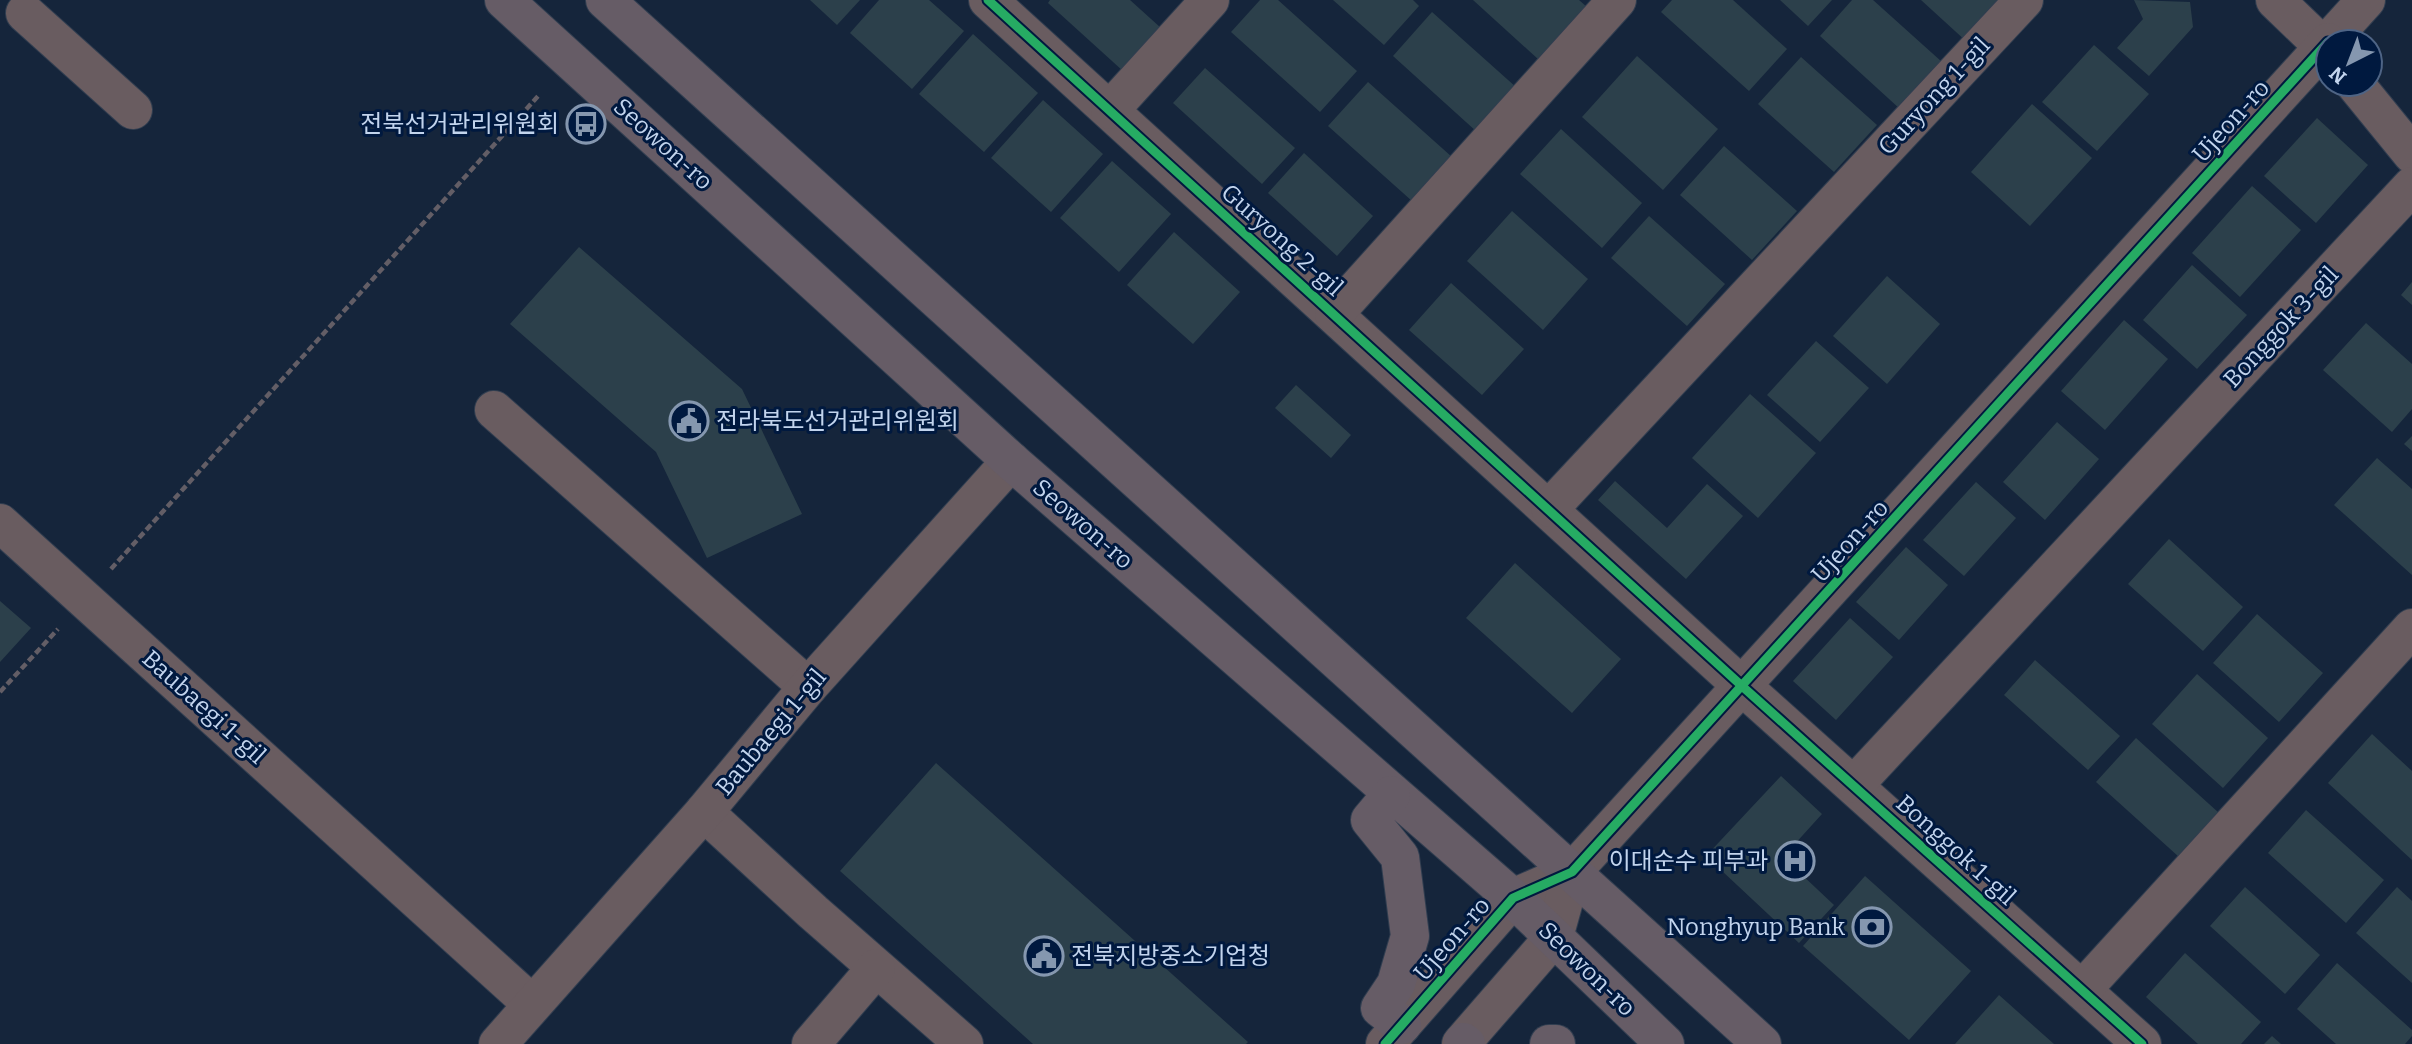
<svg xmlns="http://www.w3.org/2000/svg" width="2412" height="1044" font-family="Bitter,'Noto Sans KR',serif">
  <rect width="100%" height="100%" fill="#15253b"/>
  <g fill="#2c404b">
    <polygon points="810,0 860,0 837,25"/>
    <polygon points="879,0 929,0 964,31 912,89 850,33"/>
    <polygon points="1050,0 1130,0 1161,28 1123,71 1048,3"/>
    <polygon points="1260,0 1278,0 1357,71 1320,112 1231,32"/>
    <polygon points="1333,0 1413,0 1419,6 1384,45"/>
    <polygon points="1473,0 1579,0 1587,7 1539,60"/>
    <polygon points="1672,0 1733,0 1787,49 1749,91 1661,12"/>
    <polygon points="1780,0 1832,0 1808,26"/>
    <polygon points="1852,0 1873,0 1942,62 1900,109 1820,36"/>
    <polygon points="1921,0 2001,0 1967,42"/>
    <polygon points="2134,0 2190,2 2193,27 2149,76 2117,48 2143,19"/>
    <polygon points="1432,12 1517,88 1477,132 1393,56"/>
    <polygon points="973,34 1038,93 984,152 919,94"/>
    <polygon points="2094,45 2149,94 2097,151 2042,102"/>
    <polygon points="1637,56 1718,129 1663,190 1582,117"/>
    <polygon points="1801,57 1877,125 1834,172 1758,104"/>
    <polygon points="1205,68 1295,148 1262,184 1173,103"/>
    <polygon points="1368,82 1452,157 1412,201 1328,126"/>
    <polygon points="1043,100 1103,154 1051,212 991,158"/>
    <polygon points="2032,104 2092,158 2030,226 1971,172"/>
    <polygon points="2317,118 2368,165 2316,223 2264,176"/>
    <polygon points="1561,129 1642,203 1602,248 1520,174"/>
    <polygon points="1724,146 1797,211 1752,260 1680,195"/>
    <polygon points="1304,153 1373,216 1337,256 1268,193"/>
    <polygon points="1112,161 1171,214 1119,272 1060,218"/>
    <polygon points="2252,186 2301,230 2240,297 2192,253"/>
    <polygon points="1512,211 1588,279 1543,330 1467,261"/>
    <polygon points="1649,216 1725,284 1687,326 1611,258"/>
    <polygon points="1174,232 1240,292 1193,344 1127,285"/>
    <polygon points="579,247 742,389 802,514 707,558 656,452 510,324"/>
    <polygon points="2192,265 2247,315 2197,369 2143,320"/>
    <polygon points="1887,276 1940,324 1887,384 1833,336"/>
    <polygon points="2412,282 2412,305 2401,295"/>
    <polygon points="1451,283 1524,349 1482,395 1409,330"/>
    <polygon points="2124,320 2168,359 2105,430 2061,391"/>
    <polygon points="2366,323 2412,364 2412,409 2392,432 2323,370"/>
    <polygon points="1816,341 1869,388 1820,442 1767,395"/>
    <polygon points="1296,385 1351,435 1331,458 1275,408"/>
    <polygon points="1750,394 1816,453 1758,518 1692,458"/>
    <polygon points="2057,422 2099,459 2045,520 2003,482"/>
    <polygon points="2412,436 2412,451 2404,444"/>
    <polygon points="2377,458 2412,489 2412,575 2334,505"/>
    <polygon points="1615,481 1667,528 1707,484 1743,516 1686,579 1598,500"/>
    <polygon points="1976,482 2016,518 1964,576 1923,540"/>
    <polygon points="2169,539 2243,607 2203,651 2128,584"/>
    <polygon points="1906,547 1948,585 1899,640 1856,602"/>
    <polygon points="1515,563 1621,659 1572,713 1466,618"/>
    <polygon points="0,601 31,628 0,662"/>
    <polygon points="2257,614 2323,673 2279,722 2213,663"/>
    <polygon points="1850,618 1893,657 1836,720 1793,681"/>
    <polygon points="2035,660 2120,736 2088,770 2004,695"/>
    <polygon points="2197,674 2268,738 2223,788 2152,724"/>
    <polygon points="2372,734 2412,771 2412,860 2328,783"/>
    <polygon points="2136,738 2219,813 2179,857 2096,782"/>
    <polygon points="936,763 1248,1042 1246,1044 1033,1044 840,871"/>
    <polygon points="1781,776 1822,814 1783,857 1834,905 1799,943 1706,856"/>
    <polygon points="2306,810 2384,880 2346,923 2268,853"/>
    <polygon points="1865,876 1971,971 1909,1040 1803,946"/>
    <polygon points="2245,887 2320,955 2285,994 2210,926"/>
    <polygon points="2397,887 2412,901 2412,983 2356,933"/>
    <polygon points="2185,953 2261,1022 2241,1044 2198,1044 2146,997"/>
    <polygon points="2337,963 2412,1030 2412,1036 2405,1044 2336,1044 2297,1009"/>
    <polygon points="1999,995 2054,1044 1955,1044"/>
    <polygon points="2272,1036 2281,1044 2264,1044"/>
  </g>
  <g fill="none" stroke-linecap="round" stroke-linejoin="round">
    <g stroke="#313e50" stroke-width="40">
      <g id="minor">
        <polyline points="988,0 1743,687 2142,1044"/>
        <polyline points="2275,0 2328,51"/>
        <polyline points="25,13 133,110"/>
        <polyline points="2328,42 2366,0"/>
        <polyline points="2355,84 2412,154"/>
        <polyline points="1110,110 1210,0"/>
        <polyline points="1334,314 1617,0"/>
        <polyline points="494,410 808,687"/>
        <polyline points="1550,508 2024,0"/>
        <polyline points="0,523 532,1004"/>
        <polyline points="1855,784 2412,186"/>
        <polyline points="704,812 813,912 964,1044"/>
        <polyline points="2082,990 2412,628"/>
        <polyline points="498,1044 704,812 808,687 1011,461"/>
        <polyline points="811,1044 876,968"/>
        <polyline points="1385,1044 1513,898 1572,872 2328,42"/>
        <polyline points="1461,1044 1554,937 1572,872"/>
      </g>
    </g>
    <g stroke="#313e50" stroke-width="40">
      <g id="major">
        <polyline points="504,0 1011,461 1513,898 1665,1044"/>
        <polyline points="605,0 1762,1044"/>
        <polyline points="1391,795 1370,820 1400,857 1410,936 1396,984 1380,1008 1402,1025"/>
        <polyline points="1463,1042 1466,1044"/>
        <polyline points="1549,1044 1556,1044"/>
      </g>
    </g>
    <g stroke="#635e66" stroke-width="4.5" stroke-dasharray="7 3.5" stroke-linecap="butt">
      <polyline points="111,569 539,95"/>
      <polyline points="0,692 58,629"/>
    </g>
    <use href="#minor" stroke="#695c60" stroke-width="38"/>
    <use href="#major" stroke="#665c66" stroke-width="38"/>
    <g stroke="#00193f" stroke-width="13">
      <g id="cycleway">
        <polyline points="988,0 1743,687 2142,1044"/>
        <polyline points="1385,1044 1513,898 1572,872 2328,42"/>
      </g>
    </g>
    <use href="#cycleway" stroke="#26ab63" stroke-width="9"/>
  </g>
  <defs>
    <g id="bus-ring" transform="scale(2.0125)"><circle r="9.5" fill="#00193f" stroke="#8597af" stroke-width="1.5"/><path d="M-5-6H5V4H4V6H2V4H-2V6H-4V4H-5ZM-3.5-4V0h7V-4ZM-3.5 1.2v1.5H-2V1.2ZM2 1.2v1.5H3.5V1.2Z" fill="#8597af"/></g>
    <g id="civic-ring" transform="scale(2.0125)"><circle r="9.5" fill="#00193f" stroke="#8597af" stroke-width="1.5"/><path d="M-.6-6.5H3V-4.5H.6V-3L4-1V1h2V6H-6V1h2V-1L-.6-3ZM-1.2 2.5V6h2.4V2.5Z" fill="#8597af"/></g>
    <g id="hospital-ring" transform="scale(2.0125)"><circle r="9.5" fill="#00193f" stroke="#8597af" stroke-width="1.5"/><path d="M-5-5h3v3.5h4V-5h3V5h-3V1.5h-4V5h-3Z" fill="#8597af"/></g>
    <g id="bank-ring" transform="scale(2.0125)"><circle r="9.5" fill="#00193f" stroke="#8597af" stroke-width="1.5"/><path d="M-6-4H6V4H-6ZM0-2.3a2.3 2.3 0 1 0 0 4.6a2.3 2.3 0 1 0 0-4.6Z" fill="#8597af"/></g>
  </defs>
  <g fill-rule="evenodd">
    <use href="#bus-ring" x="586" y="124"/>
    <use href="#civic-ring" x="689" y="421"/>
    <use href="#hospital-ring" x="1795" y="861"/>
    <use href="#bank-ring" x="1872" y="927"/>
    <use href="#civic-ring" x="1044" y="956"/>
  </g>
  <g text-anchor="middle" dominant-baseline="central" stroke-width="6" stroke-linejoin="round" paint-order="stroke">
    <g font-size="24" fill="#c2d4ed" stroke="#00193f">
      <text transform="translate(1934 96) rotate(-47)">Guryong 1-gil</text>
      <text transform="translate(2231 121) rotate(-48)">Ujeon-ro</text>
      <text transform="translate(663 144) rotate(42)">Seowon-ro</text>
      <text transform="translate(1282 240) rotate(42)">Guryong 2-gil</text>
      <text transform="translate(2281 327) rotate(-47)">Bonggok 3-gil</text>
      <text transform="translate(1083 524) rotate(41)">Seowon-ro</text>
      <text transform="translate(1850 541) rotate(-48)">Ujeon-ro</text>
      <text transform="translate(204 707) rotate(42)">Baubaegi 1-gil</text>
      <text transform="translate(771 732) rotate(-50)">Baubaegi 1-gil</text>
      <text transform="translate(1956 850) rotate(42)">Bonggok 1-gil</text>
      <text transform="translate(1452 939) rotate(-49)">Ujeon-ro</text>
      <text transform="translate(1587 969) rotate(44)">Seowon-ro</text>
    </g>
    <g font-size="24" fill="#c2d4ed" stroke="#00193f" text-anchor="end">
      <text x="559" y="124">전북선거관리위원회</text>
      <text x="716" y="421" text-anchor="start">전라북도선거관리위원회</text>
      <text x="1768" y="861">이대순수 피부과</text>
      <text x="1845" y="927">Nonghyup Bank</text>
      <text x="1071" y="956" text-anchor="start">전북지방중소기업청</text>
    </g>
  </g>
  <g transform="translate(2349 63) rotate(222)"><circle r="33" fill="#00193f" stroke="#4e6485" stroke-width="2"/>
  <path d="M0-5L12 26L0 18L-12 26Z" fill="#8597af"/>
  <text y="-10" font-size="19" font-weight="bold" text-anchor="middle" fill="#c2d4ed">N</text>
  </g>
</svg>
